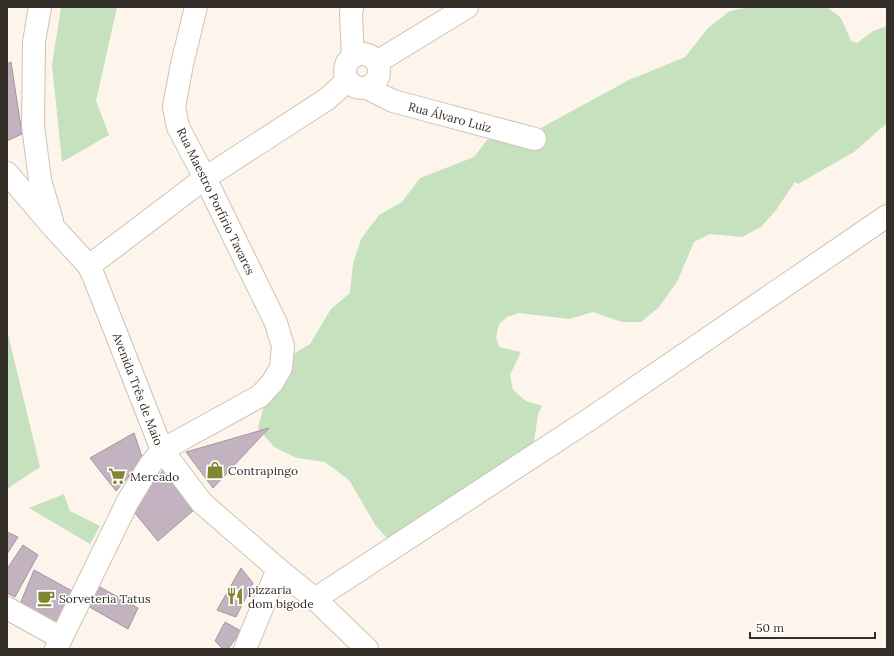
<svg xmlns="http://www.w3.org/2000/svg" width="894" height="656" font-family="Lora,serif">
  <rect width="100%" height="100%" fill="#fdf5eb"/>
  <g fill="#c5e1bd">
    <polygon points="61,7 117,7 96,101 109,135 62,162 52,65"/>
    <polygon points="749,7 827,7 841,18 851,41 857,43 873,31 887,26 887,123 854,152 798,184 795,182 776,210 761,227 742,237 710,234 694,242 677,282 659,307 641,322 622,322 593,312 569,319 519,313 507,317 499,324 496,338 499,347 521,352 510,375 513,390 526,401 542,406 538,414 534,442 392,544 376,526 349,480 325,462 297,458 274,447 258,428 265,402 288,357 310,344 331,309 350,293 353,264 361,239 379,215 402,202 420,178 474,157 487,140 537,130 629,80 685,57 708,28 730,11"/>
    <polygon points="7,330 40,467 7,489"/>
    <polygon points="64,494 70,511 100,526 90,544 29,508"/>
  </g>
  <g fill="#c3b2bf" stroke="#a595a2">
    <polygon points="11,62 22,134 7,141 7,64"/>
    <polygon points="269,428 213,488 186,452"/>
    <polygon points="134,433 143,460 116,491 90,458"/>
    <polygon points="171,462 202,503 158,541 134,512 149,486"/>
    <polygon points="7,532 18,537 7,554"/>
    <polygon points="23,545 38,555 15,597 7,593 7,569"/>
    <polygon points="241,568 253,583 236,617 217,610"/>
    <polygon points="34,570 74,592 57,623 20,604"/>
    <polygon points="89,581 138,608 128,629 79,601"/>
    <polygon points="225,622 241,631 228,649 223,649 215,641"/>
  </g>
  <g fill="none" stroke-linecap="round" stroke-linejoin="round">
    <g stroke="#cfc2b2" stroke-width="24">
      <g id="minor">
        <polyline points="40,7 34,42 33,126 40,180 52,221"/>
        <polyline points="352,7 351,14 353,57"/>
        <circle cx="362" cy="71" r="17"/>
        <polyline points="377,62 467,7"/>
        <polyline points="367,88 393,101 535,139"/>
        <polyline points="7,173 54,228 89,266 94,277 162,450 202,503 278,569 315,599 367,649"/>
        <polyline points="89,266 205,178 327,99 347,81"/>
        <polyline points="315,599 587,421 887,216"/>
        <polyline points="7,608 61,638"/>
        <polyline points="56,649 128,501 150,465 162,450 260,396 272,383 281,368 283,346 276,323 205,178 178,127 174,107 182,64 196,7"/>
        <polyline points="245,649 278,569"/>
      </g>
    </g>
    <use href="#minor" stroke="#fff" stroke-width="22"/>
  </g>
  <defs>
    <g id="shop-bare" transform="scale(1.38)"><path d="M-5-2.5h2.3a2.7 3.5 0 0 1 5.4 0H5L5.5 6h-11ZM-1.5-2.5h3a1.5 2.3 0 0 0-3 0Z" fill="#818631" stroke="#fff" stroke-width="2.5" paint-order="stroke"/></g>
    <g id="supermarket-bare" transform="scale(1.38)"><path d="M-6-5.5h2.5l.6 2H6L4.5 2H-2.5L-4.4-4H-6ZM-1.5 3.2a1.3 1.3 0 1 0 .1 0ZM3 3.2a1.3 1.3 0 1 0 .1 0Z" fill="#818631" stroke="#fff" stroke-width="2.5" paint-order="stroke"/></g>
    <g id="restaurant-bare" transform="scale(1.38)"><path d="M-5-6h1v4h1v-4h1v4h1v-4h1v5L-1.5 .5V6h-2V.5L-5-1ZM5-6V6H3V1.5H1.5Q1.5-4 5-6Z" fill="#818631" stroke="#fff" stroke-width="2.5" paint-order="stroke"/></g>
    <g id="cafe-bare" transform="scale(1.38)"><path d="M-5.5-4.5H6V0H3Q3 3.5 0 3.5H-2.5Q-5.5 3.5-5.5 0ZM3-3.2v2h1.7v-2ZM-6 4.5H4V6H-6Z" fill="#818631" stroke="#fff" stroke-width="2.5" paint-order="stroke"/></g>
  </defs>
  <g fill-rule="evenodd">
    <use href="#shop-bare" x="215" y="470"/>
    <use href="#supermarket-bare" x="117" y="476"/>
    <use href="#restaurant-bare" x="235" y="596"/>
    <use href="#cafe-bare" x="46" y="598"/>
  </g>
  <g text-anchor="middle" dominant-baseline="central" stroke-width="3" stroke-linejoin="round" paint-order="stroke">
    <g font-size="12" fill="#342e28" stroke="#fff">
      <text transform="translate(450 117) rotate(15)">Rua Álvaro Luiz</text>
      <text transform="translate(216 201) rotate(64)">Rua Maestro Porfírio Tavares</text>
      <text transform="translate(138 389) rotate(69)">Avenida Três de Maio</text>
    </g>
    <g font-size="12" fill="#342e28" stroke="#fff" text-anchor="start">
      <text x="228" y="470">Contrapingo</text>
      <text x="130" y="476">Mercado</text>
      <text x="248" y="589">pizzaria<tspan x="248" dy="14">dom bigode</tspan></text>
      <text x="59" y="598">Sorveteria Tatus</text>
    </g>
  </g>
  <rect width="894" height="656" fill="none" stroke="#342e28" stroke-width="16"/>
  <path d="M750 632v6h125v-6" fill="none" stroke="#342e28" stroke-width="2"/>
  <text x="756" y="632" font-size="12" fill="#342e28" stroke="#ffffff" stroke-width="3" paint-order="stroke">50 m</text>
</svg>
